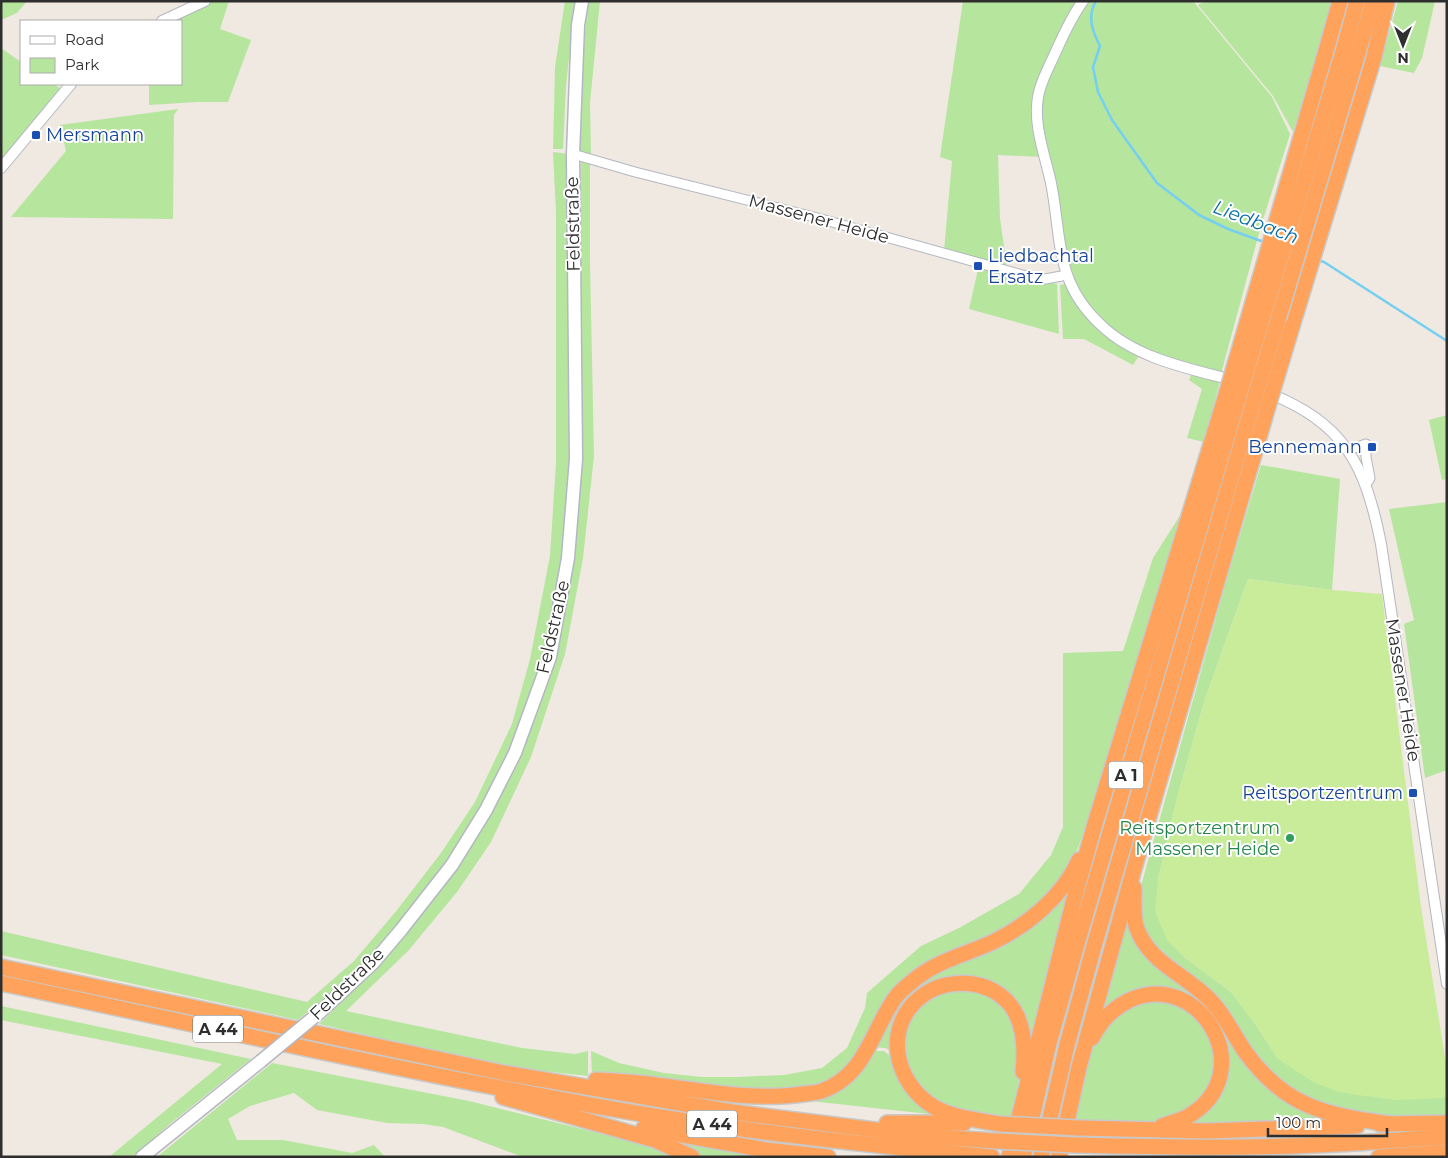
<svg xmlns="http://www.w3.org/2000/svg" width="1448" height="1158" font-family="Montserrat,sans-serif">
  <rect width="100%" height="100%" fill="#efe9e1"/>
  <g fill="#b6e59e">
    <polygon points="1,1 27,1 17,13 1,20"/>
    <polygon points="214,1 229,1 220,29 251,40 228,102 197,102 149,105 149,84 181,84 181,21 171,21"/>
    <polygon points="565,1 575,1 566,86 563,149 553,149 555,67"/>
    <path d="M589,1H600L590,103L591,155L579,153C579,102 581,51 589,1Z"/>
    <polygon points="963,1 1079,1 1037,86 1042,157 998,155 1000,218 1007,268 944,251 952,161 940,157"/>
    <polygon points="1086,1 1193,1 1272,97 1290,134 1261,226 1221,374 1179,362 1142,348 1118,334 1095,315 1074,282 1064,255 1041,125 1043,88 1074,18"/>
    <polygon points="1205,1 1335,1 1293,132 1273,96 1198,5"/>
    <polygon points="1398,1 1435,1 1422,58 1414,73 1380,66"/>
    <polygon points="1,48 21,62 21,84 54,84 61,89 1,162"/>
    <polygon points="178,109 174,115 173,219 11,217 66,151 60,125"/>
    <polygon points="553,152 569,154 570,459 563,557 544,660 510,749 482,807 448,863 399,927 358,970 298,1020 1,955 1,931 307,1002 354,961 397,910 441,853 475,802 512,724 530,659 550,556 556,463 556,213"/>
    <polygon points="581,157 590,160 590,262 594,456 583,558 565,654 531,757 491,842 457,892 408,951 346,1011 522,1048 575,1054 588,1051 588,1076 505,1067 319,1024 365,979 403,937 521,754 573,559"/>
    <polygon points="979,265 1057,284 1059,334 969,309"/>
    <path d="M1066,284C1076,301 1085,320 1102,332C1113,340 1127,347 1140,354L1133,365L1084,339H1063L1060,285Z"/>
    <polygon points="1192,373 1220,381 1204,442 1187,438 1202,389 1189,380"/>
    <polygon points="1447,415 1447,479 1442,480 1429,420"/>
    <polygon points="1261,465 1340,479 1332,590 1248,579 1205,699 1177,798 1158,879 1184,957 1231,992 1256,1025 1278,1059 1443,1098 1447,1094 1447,1117 1409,1118 1360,1115 1305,1099 1275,1078 1147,938 1141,922 1139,893 1228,575"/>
    <polygon points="1447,502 1447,770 1425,778 1404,624 1414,620 1389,509"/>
    <polygon points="1181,514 1088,820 1073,862 1065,876 1019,923 914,975 861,1056 821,1088 786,1094 592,1076 591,1051 619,1063 664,1073 702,1077 738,1077 784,1075 822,1068 847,1048 865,1008 867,993 921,946 959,928 1019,894 1051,855 1063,827 1063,653 1123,651 1153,558"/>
    <polygon points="1075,874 1031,1043 991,983 919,993 892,1051 885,1048 872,1047 899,1000 918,981 996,944"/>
    <polygon points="1127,905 1133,927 1206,1001 1243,1053 1333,1123 1184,1124 1222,1081 1203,1011 1138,994 1095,1027"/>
    <polygon points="976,987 1008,1007 1022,1062 1012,1118 993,1116 939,1105 907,1075 901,1048 911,1014 937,991"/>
    <polygon points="1162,1001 1180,1006 1195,1017 1208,1031 1214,1048 1215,1064 1212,1080 1196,1106 1159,1123 1075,1121 1087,1063 1101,1030 1112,1017 1139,1002"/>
    <polygon points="1,1006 251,1059 171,1123 132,1157 109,1157 222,1064 1,1020"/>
    <polygon points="875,1051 884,1051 895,1060 938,1115 801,1100 870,1052"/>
    <polygon points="272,1063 469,1101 635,1142 675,1157 523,1157 443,1127 423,1124 387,1123 317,1110 294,1093 250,1106 228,1119 237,1140 283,1140 352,1153 374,1145 385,1157 157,1157"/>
    <polygon points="668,1141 779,1157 696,1157"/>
  </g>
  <polygon fill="#c9ec9a" points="1248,579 1332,590 1382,594 1421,907 1447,1070 1447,1094 1443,1098 1397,1100 1357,1095 1338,1092 1313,1082 1278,1059 1256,1025 1231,992 1184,957 1167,940 1155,912 1158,879 1177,798 1205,699"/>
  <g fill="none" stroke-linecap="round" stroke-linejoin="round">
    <g stroke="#75cff0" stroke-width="2.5">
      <path d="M1096,1C1087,16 1092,31 1100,46L1093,67L1098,92L1112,120L1157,183L1199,215L1228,229L1264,242"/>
      <polyline points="1317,260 1324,262 1447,341"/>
    </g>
    <g stroke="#b4b7c1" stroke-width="11">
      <g id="minor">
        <polyline points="573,154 635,172 814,217 1026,276 1045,279 1067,275"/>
        <polyline points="1348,450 1366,444 1366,457 1370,478 1366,485"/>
      </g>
    </g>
    <g stroke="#b4b7c1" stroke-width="12">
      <g id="tertiary">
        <path d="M1083,1C1069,20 1061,41 1051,62C1046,73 1040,84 1038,97C1033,125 1045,155 1051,183C1062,238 1054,282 1101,325C1136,359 1191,369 1236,381"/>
        <polyline points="162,21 205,1"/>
        <polyline points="1,168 71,84"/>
        <path d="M1266,392C1345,423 1365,464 1381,544L1447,984"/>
      </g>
    </g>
    <g stroke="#b4b7c1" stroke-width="15">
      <g id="secondary">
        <polyline points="319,1013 373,963 401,930 452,865 486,810 515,753 550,657 568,558 576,459 573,154 578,25 582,1"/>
        <polyline points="142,1157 261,1061"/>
      </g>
    </g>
    <g stroke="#c9c9c9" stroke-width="18">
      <g id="motorway">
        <polyline points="1328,44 1340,1"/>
        <polyline points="1344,48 1357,1"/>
        <polyline points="1358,53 1373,1"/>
        <polyline points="1292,326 1374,57 1387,1"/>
        <path d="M1134,888C1134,900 1133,914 1136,926C1148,963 1185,974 1210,1000C1225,1015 1234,1036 1246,1053C1286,1108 1327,1115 1390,1124"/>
        <polyline points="1,967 504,1073 732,1112 923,1136 996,1141"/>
        <path d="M1,983C199,1025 397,1070 596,1106C727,1130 860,1144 992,1157"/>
        <path d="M1092,1038C1100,1022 1112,1009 1128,1001C1200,966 1263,1074 1187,1117C1179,1121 1170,1123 1162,1126"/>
        <path d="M596,1080C616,1081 636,1082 656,1085C705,1091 755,1101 803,1094C809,1093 816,1093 822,1091C866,1075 871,1032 895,998C900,991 908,985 914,980C936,961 967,954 993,942C1028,925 1063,896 1079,860"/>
        <polyline points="503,1097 655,1140 692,1157"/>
        <polyline points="887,1123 964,1123"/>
        <path d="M1000,1124C979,1120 953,1118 934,1107C894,1083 882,1026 922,996C951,974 1001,980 1017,1016C1025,1033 1025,1053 1023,1072"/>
        <polyline points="1380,1124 1447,1123"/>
        <polyline points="644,1128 766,1150 828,1157"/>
        <polyline points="1079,1128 1207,1131 1357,1126"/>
        <path d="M1075,1145C1162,1147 1250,1149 1337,1144C1374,1142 1410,1139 1447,1137"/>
        <polyline points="1009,1157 1074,899 1094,827 1227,392"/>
        <polyline points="1023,1157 1049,1043 1079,937 1239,396"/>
        <polyline points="1041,1157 1067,1045 1094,946 1254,400"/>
        <polyline points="1059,1157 1079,1067 1142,840 1268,406"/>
        <polyline points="1379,1157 1447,1152"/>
      </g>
    </g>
    <use href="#minor" stroke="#fff" stroke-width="9"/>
    <use href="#tertiary" stroke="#fff" stroke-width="10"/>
    <use href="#secondary" stroke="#fff" stroke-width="12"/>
    <use href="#motorway" stroke="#ffa35c" stroke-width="15"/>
    <g stroke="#b4b7c1" stroke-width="15" stroke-linecap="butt">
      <polyline id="secondary-bridge" points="261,1061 319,1013"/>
    </g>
    <g stroke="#c9c9c9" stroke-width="18" stroke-linecap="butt">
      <g id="motorway-bridge">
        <polyline points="1227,392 1328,44"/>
        <polyline points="1239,396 1344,48"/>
        <polyline points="1254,400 1358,53"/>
        <polyline points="1268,406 1292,326"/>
        <polyline points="1000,1124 1079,1128"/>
        <polyline points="996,1141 1075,1145"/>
      </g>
    </g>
    <use href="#secondary-bridge" stroke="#fff" stroke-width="12"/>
    <use href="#motorway-bridge" stroke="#ffa35c" stroke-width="15"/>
  </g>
  <g fill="#1a4fb4" stroke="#fff" stroke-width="2">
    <rect x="31" y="130" width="10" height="10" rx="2.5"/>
    <rect x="973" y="261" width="10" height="10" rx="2.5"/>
    <rect x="1367" y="442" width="10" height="10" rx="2.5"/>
    <rect x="1408" y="788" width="10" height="10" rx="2.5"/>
  </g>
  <circle fill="#2e9e5b" stroke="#fff" stroke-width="2" cx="1290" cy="838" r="5"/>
  <g text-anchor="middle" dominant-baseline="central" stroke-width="4" stroke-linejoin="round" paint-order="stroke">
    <g fill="#fff" stroke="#6d6d6d" stroke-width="1">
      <rect x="1108.5" y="761.5" width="35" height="27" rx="4"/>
      <rect x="193" y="1015.5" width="50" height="27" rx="4"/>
      <rect x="687" y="1110.5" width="50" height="27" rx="4"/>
    </g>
    <g font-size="16" font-weight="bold" fill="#2e2e2e">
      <text x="1126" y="775">A 1</text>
      <text x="218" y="1029">A 44</text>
      <text x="712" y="1124">A 44</text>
    </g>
    <g font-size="18" fill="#164399" stroke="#fff" text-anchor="start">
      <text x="46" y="135">Mersmann</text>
      <text x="988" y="256">Liedbachtal<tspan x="988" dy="21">Ersatz</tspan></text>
      <text x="1362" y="447" text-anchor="end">Bennemann</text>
      <text x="1403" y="793" text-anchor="end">Reitsportzentrum</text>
    </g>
    <g font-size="18" fill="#2e2e2e" stroke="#fff">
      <text transform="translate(819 219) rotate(15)">Massener Heide</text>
      <text transform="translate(573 224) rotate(-91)">Feldstraße</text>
      <text transform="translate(553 627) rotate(-77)">Feldstraße</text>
      <text transform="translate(1403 690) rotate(81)">Massener Heide</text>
      <text transform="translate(347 984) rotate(-44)">Feldstraße</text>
    </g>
    <g font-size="18" fill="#27864d" stroke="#fff" text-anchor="end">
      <text x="1280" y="828">Reitsportzentrum<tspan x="1280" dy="21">Massener Heide</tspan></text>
    </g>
    <g font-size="19" font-style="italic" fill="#0d6fa3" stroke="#fff">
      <text transform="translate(1256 222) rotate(21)">Liedbach</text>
    </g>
  </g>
  <rect width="1448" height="1158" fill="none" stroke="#2e2e2e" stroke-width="5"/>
  <rect x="20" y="20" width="162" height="65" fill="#ffffff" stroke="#ababab"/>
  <rect x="30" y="36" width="25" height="8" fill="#ffffff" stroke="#ababab"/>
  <text x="65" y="45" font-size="15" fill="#2e2e2e">Road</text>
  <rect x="30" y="58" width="25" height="15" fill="#b6e59e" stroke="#ababab"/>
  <text x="65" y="70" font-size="15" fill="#2e2e2e">Park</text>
  <g transform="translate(1403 45) rotate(180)" stroke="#ffffff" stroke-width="4" paint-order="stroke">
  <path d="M0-4L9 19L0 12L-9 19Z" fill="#2e2e2e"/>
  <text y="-8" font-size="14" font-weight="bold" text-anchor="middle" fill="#2e2e2e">N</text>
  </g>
  <path d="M1268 1128v8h119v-8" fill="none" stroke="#2e2e2e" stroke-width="2.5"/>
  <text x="1276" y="1128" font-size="15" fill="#2e2e2e" stroke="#ffffff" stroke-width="4" paint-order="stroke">100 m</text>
</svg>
